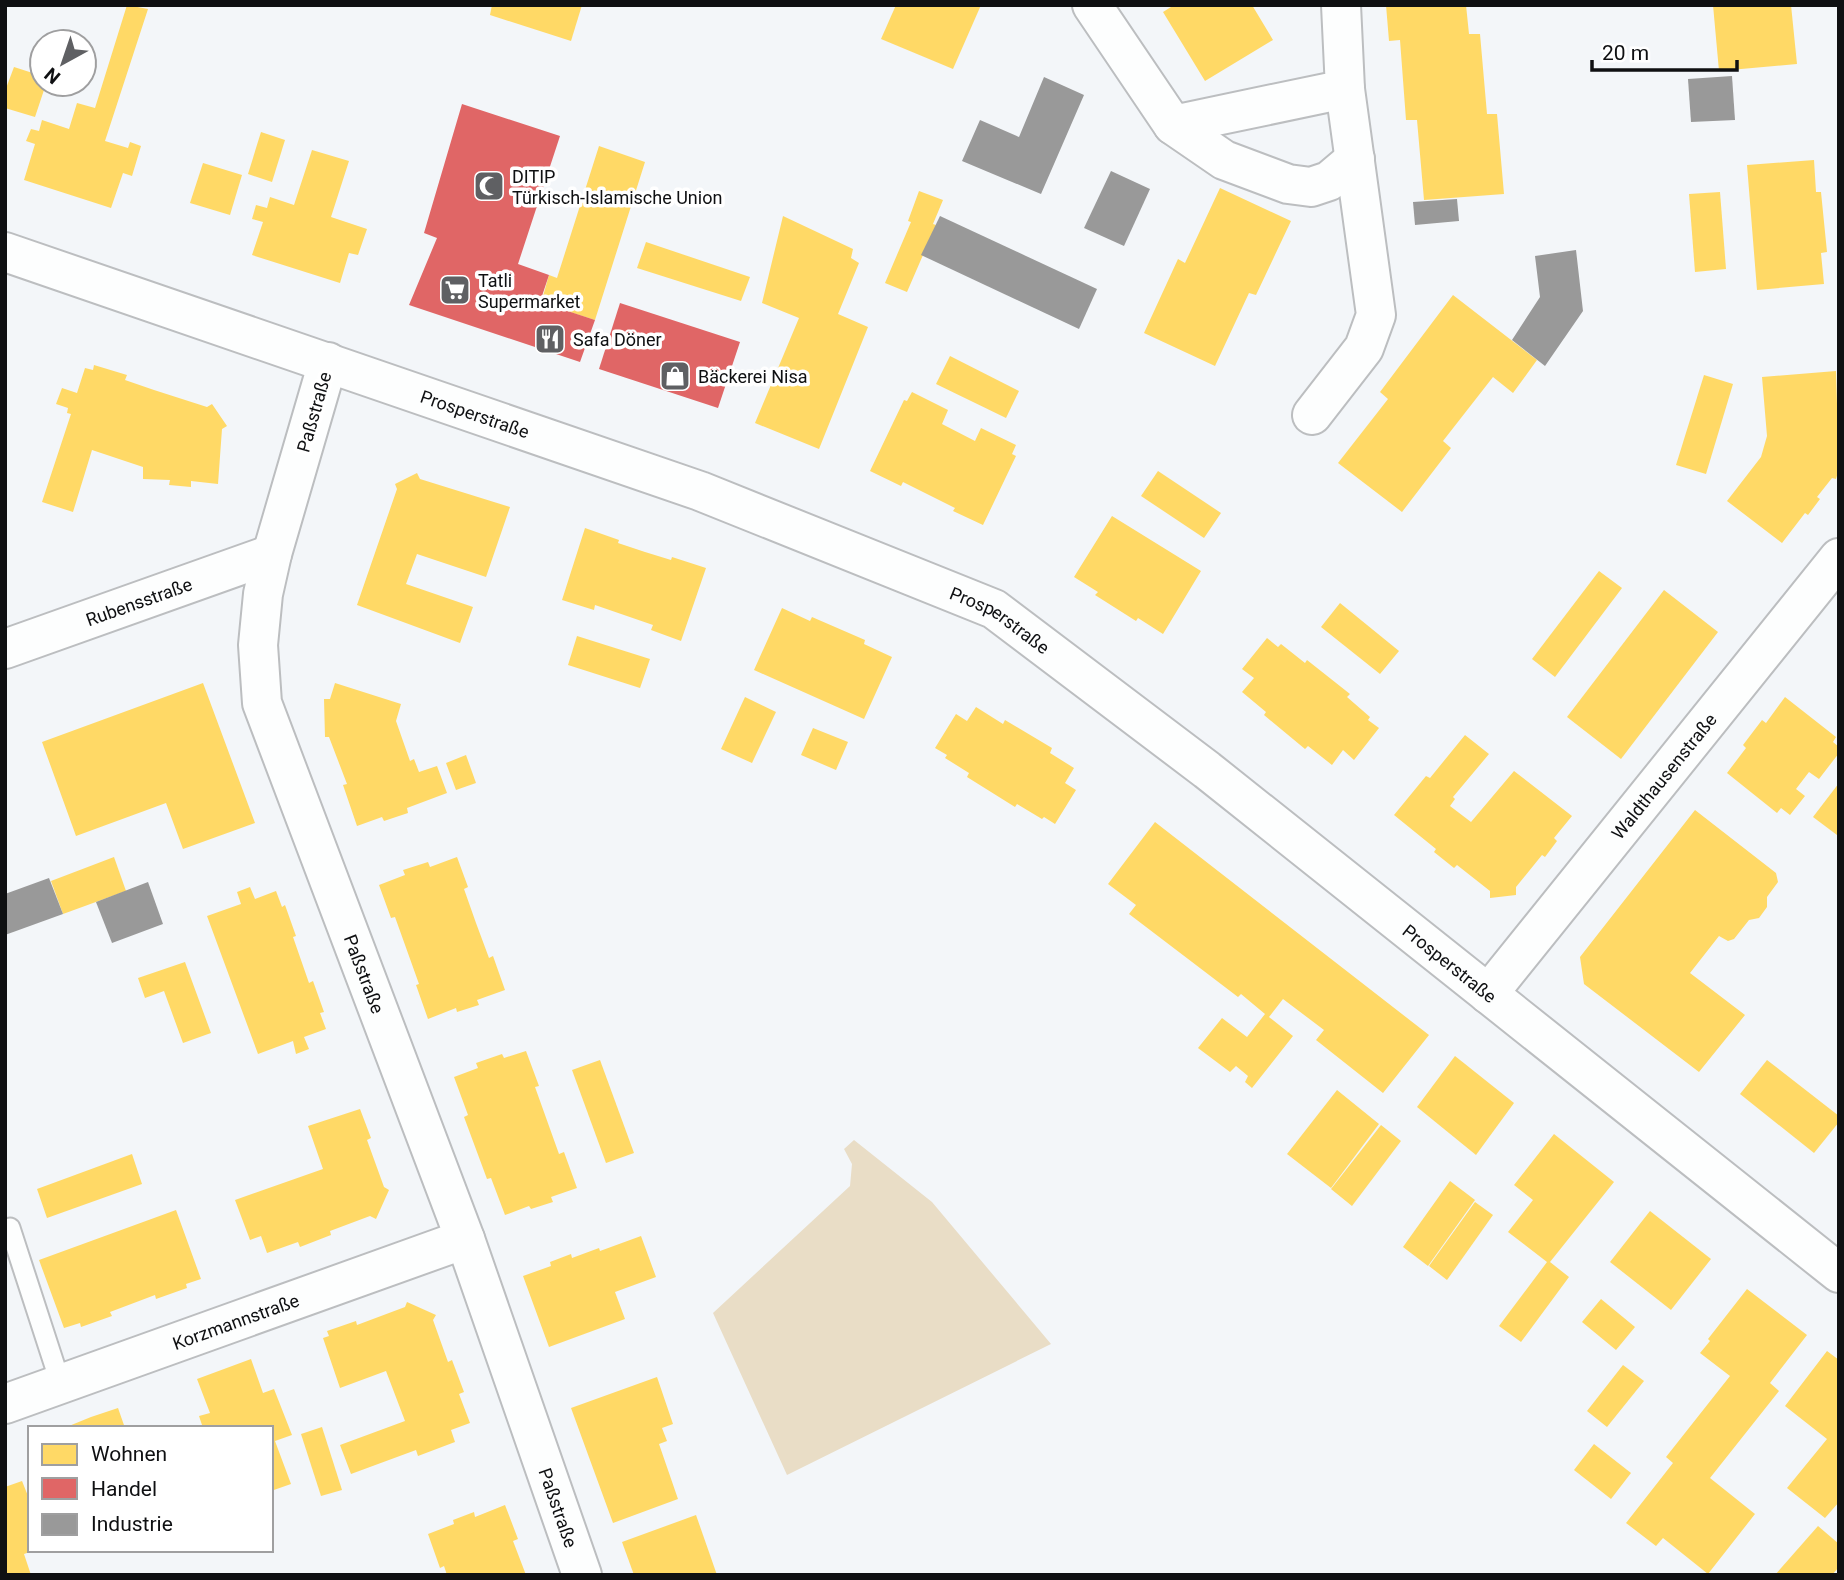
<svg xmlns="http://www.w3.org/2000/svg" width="1844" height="1580" font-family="Roboto,sans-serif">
  <rect width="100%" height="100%" fill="#f3f6f9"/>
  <polygon fill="#e9ddc6" points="854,1140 932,1202 1051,1344 787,1475 713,1313 850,1186 852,1164 844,1149"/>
  <g fill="#ffd966">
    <polygon points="127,5 148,9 105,141 128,148 130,142 141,146 132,176 123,173 111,208 24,180 35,144 26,141 31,129 39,131 42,120 69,129 77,103 95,108"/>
    <polygon points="492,5 582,5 571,41 490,15"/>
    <polygon points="896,5 981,5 953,69 881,39"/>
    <polygon points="1171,5 1252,5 1273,40 1205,81 1163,12 1171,7"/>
    <polygon points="1386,5 1466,5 1469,34 1480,34 1487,114 1497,114 1504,194 1424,200 1417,120 1406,120 1400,40 1389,41"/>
    <polygon points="1713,5 1791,5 1797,64 1719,71"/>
    <polygon points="14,67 42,76 42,84 46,84 35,117 5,108 5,91"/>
    <polygon points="261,132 285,140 272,182 248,174"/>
    <polygon points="599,146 645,162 595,320 541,303 549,275 557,278"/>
    <polygon points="312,150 349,161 331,217 367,229 358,255 349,253 340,283 252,255 263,222 252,219 256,205 267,208 270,197 294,205"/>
    <polygon points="1814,160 1816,192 1821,192 1827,252 1821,253 1824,284 1757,290 1747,165"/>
    <polygon points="203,163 242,175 230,215 190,203"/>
    <polygon points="1220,188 1291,221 1256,295 1249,293 1215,366 1144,333 1178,259 1185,263"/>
    <polygon points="919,191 943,200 933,224 936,225 907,292 885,283 911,222 908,221"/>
    <polygon points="1720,192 1726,269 1695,272 1689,194"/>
    <polygon points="783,216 853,249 851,258 859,263 838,314 868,327 819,449 755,423 799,318 762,303"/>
    <polygon points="646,242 750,277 741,301 637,268"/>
    <polygon points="1453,295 1537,360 1513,393 1493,377 1443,441 1451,448 1402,512 1338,463 1388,399 1380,392"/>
    <polygon points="950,356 1019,391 1006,418 936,384"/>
    <polygon points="94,365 127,375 125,380 154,390 207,407 212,404 227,426 222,429 218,484 191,481 191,487 169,485 170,480 143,479 143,467 92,450 73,512 42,502 71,414 67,413 68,408 56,404 62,388 77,393 85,368 93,370"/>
    <polygon points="1836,371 1839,469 1836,479 1832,478 1817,497 1820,499 1808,515 1805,513 1782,543 1727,501 1761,457 1767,436 1762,377"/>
    <polygon points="1704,375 1733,384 1706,474 1676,465"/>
    <polygon points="912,392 948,410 942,424 975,441 981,428 1016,445 1012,454 1016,456 983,525 953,511 955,508 903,482 901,486 870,471 904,400 907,401"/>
    <polygon points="1158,471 1221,513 1204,538 1141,496"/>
    <polygon points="417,473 420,479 510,507 486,577 417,554 406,584 473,607 460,643 357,605 397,489 395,484"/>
    <polygon points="1112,516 1201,571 1163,634 1138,618 1136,621 1095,595 1098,592 1074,577"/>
    <polygon points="585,528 619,540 618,543 645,552 671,560 672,557 706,568 681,641 651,630 653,625 595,605 594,610 562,600"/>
    <polygon points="1599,571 1622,588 1555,677 1532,659"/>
    <polygon points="1664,590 1718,632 1621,759 1567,717"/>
    <polygon points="1340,603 1399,651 1380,674 1321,627"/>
    <polygon points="782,608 810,621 812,617 865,640 864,644 892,657 864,719 754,670"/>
    <polygon points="577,636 650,659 640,688 568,665"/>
    <polygon points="1267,638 1278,647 1281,644 1305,663 1307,660 1350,694 1347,697 1370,717 1368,720 1379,728 1354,760 1343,750 1332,765 1308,746 1305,749 1264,715 1266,712 1242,692 1254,678 1242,669"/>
    <polygon points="203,683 255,823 183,849 166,803 76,836 42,742"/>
    <polygon points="335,683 401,704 396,721 410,761 414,759 419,772 437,766 447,793 407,808 408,813 384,821 382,817 357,826 343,785 347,784 329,737 325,737 324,699 330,699"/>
    <polygon points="745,697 776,712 752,763 721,749"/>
    <polygon points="1785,697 1836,737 1833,742 1839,747 1839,753 1819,779 1809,772 1796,789 1805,796 1790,815 1781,808 1777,813 1727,773 1746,748 1743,745 1762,720 1766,723"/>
    <polygon points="976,707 1003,724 1005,720 1052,748 1050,753 1074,768 1065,783 1076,790 1055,824 1044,817 1042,819 1017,804 1015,807 967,777 969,773 945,758 947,755 935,748 956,714 967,721"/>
    <polygon points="813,728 848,742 836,770 801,755"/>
    <polygon points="1465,735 1489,754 1453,797 1455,799 1450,806 1471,822 1514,771 1572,816 1554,838 1557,841 1545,857 1542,855 1516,887 1516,895 1490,898 1490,891 1457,865 1454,868 1434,852 1436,849 1394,815 1426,776 1430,778"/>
    <polygon points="466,755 476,783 456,790 446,763"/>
    <polygon points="1839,783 1839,832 1837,835 1813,817"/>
    <polygon points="1695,810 1776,873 1778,882 1767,897 1767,907 1759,918 1749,920 1734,939 1728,941 1719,936 1690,973 1745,1015 1699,1072 1584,984 1580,957"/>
    <polygon points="1155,822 1429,1035 1383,1093 1316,1040 1324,1030 1283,999 1269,1017 1293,1036 1252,1088 1245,1082 1248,1076 1236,1066 1230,1072 1198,1048 1222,1018 1247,1037 1265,1014 1241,994 1238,997 1129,914 1136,905 1108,884"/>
    <polygon points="114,857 126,891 63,914 51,881"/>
    <polygon points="457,857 468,887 464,889 476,923 489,958 493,956 505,990 477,1000 479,1005 457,1012 456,1008 428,1019 416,985 419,984 395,917 391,918 379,885 405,875 403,870 428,862 430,867"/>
    <polygon points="250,887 255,899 276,891 282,907 285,905 296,936 293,937 309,983 313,981 324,1012 320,1013 326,1029 304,1037 309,1049 296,1054 293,1041 258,1054 207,916 241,904 237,892"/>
    <polygon points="185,962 211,1033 183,1043 164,991 145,998 138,978"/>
    <polygon points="526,1051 539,1086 535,1087 559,1154 564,1152 577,1188 551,1197 553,1202 531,1209 529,1206 505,1215 491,1178 487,1179 464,1117 468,1115 454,1077 478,1068 476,1063 502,1054 504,1058"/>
    <polygon points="1455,1056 1514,1103 1476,1155 1417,1107"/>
    <polygon points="600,1060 634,1153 606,1163 572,1070"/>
    <polygon points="1767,1060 1839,1116 1839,1122 1814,1153 1740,1094"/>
    <polygon points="1337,1090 1379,1124 1331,1188 1287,1154"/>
    <polygon points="360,1109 371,1138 367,1140 384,1187 389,1190 376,1219 370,1216 330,1231 331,1235 300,1247 298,1242 267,1253 261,1236 250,1240 235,1200 323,1169 308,1126"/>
    <polygon points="1381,1125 1401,1141 1352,1206 1331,1189"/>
    <polygon points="1554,1134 1614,1182 1550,1262 1569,1277 1521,1342 1499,1326 1547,1262 1508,1232 1533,1200 1514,1185"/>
    <polygon points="132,1154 142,1184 47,1218 37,1189"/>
    <polygon points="1450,1181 1475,1200 1428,1266 1403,1247"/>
    <polygon points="1475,1202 1493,1215 1447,1280 1429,1266"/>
    <polygon points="176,1210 201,1279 186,1284 187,1288 156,1299 155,1295 110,1312 112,1316 81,1327 80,1323 64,1328 39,1260"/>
    <polygon points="1650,1211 1711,1259 1671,1310 1610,1262"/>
    <polygon points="641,1236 656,1277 615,1292 625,1319 549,1347 523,1276 551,1266 550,1262 571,1254 572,1258 599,1248 600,1251"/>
    <polygon points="1747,1289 1807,1335 1770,1383 1779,1391 1710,1478 1755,1514 1708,1574 1663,1538 1656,1546 1626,1523 1673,1463 1666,1457 1730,1376 1700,1353 1710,1341 1708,1339"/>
    <polygon points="1601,1299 1635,1327 1616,1350 1582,1322"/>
    <polygon points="407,1302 436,1315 433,1320 448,1362 452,1360 464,1392 459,1394 470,1423 451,1430 455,1442 418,1456 416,1450 351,1474 340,1445 405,1421 386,1371 340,1388 323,1338 329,1336 327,1331 356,1321 357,1325 405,1307"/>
    <polygon points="1827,1351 1839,1360 1839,1502 1825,1518 1787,1488 1827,1439 1785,1406"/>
    <polygon points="251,1359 263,1393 274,1389 292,1435 275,1441 291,1484 271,1491 271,1428 203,1428 199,1416 210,1413 197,1379"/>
    <polygon points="1623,1365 1644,1381 1607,1427 1587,1411"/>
    <polygon points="657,1377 673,1424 662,1428 667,1441 659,1444 678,1499 613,1523 571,1408"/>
    <polygon points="118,1408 125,1428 64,1428 91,1417"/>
    <polygon points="322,1427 342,1490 321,1496 301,1434"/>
    <polygon points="1594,1444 1631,1473 1611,1499 1574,1470"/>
    <polygon points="22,1481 30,1501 30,1552 24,1554 31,1575 5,1575 5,1487"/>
    <polygon points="505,1505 518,1539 513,1541 526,1575 447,1575 444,1566 440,1568 428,1534 454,1524 453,1520 474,1512 475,1517"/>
    <polygon points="696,1515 717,1575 634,1575 622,1542"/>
    <polygon points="1818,1526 1839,1544 1839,1567 1832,1575 1775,1575"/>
  </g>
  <g fill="#e06666">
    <polygon points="462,104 560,136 518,264 549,275 540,302 595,320 580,362 409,305 437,238 424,233"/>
    <polygon points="620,303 740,342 718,408 599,369"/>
  </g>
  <g fill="#999">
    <polygon points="1732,76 1735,120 1691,122 1688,79"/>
    <polygon points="1044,77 1084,95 1041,194 962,161 980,120 1019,137"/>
    <polygon points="1111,171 1150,189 1124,246 1084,228"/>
    <polygon points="1457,199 1459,221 1415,225 1413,202"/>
    <polygon points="940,216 1097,289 1079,329 921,255"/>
    <polygon points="1576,250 1583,311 1545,366 1512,340 1540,297 1535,256"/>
    <polygon points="49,878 63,914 5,935 5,894"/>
    <polygon points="148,882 163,924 112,943 96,902"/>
  </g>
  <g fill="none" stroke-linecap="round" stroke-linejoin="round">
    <g stroke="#bcbec0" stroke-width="23">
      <polyline id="service" points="10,1228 61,1385"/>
    </g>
    <g stroke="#bcbec0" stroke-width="42">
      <g id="minor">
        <polyline points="1092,5 1173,125 1345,89 1341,5"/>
        <polyline points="1173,125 1224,160 1288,184 1311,187 1329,181 1355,159"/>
        <path id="s1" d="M328,362L272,554L263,594L258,645L262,703L465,1239L582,1575"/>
        <polyline points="1312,415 1364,348 1376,315 1345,89"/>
        <path id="s2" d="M5,649L272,554"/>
        <path id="s3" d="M1488,994L1839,558"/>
        <path id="s4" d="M5,1404L465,1239"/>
      </g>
    </g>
    <g stroke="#bcbec0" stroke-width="42">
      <g id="secondary">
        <path id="s5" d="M5,252L700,491L994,609L1207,770L1839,1273"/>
      </g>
    </g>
    <use href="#service" stroke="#fdfefe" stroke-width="19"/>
    <use href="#minor" stroke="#fdfefe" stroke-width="38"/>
    <use href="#secondary" stroke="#fdfefe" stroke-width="38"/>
  </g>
  <defs>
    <g id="mosque-square" transform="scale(1.575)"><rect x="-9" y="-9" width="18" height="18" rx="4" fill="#5f6063" stroke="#fff"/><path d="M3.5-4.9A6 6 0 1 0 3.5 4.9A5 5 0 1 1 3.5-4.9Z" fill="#fff"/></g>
    <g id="supermarket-square" transform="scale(1.575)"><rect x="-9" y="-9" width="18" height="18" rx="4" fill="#5f6063" stroke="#fff"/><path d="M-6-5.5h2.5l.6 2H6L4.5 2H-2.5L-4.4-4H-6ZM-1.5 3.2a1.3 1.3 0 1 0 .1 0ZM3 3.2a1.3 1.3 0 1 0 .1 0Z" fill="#fff"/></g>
    <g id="restaurant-square" transform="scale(1.575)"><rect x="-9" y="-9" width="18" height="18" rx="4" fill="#5f6063" stroke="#fff"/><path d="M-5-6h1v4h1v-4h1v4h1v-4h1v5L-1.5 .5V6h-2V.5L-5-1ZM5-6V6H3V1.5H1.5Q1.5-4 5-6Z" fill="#fff"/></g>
    <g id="shop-square" transform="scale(1.575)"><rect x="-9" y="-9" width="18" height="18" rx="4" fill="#5f6063" stroke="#fff"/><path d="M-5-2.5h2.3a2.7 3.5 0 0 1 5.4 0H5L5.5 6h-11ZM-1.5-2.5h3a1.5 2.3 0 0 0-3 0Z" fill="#fff"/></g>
  </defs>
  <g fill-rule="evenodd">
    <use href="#mosque-square" x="489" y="186"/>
    <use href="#supermarket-square" x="455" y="290"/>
    <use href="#restaurant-square" x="550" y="339"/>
    <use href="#shop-square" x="675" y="376"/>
  </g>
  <g text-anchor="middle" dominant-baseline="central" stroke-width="7" stroke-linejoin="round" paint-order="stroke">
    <g font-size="18" fill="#0f1012" stroke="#fff" text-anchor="start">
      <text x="512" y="176">DITIP<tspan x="512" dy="21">Türkisch-Islamische Union</tspan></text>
      <text x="478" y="280">Tatli<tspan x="478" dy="21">Supermarket</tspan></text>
      <text x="573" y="339">Safa Döner</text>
      <text x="698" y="376">Bäckerei Nisa</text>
    </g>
    <g font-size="18" fill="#0f1012" stroke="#fff">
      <text transform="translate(314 412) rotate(-74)">Paßstraße</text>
      <text stroke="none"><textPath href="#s5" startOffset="497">Prosperstraße</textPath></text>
      <text stroke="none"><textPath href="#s2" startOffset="142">Rubensstraße</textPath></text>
      <text stroke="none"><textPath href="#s5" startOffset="1062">Prosperstraße</textPath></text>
      <text stroke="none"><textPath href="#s3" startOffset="280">Waldthausenstraße</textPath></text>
      <text stroke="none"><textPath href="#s5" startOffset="1629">Prosperstraße</textPath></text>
      <text stroke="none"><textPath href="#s1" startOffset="640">Paßstraße</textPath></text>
      <text stroke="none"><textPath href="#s4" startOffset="245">Korzmannstraße</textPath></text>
      <text stroke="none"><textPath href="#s1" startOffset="1208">Paßstraße</textPath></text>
    </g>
  </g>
  <rect width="1844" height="1580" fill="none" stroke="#0f1012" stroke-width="14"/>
  <rect x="28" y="1426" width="245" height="126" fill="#ffffff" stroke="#9f9fa0" stroke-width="2"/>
  <rect x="42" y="1444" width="35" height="21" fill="#ffd966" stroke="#9f9fa0" stroke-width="2"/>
  <text x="91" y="1461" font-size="21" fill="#0f1012">Wohnen</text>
  <rect x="42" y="1478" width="35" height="21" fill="#e06666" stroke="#9f9fa0" stroke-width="2"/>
  <text x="91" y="1496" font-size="21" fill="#0f1012">Handel</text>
  <rect x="42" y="1514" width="35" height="21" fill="#999999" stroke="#9f9fa0" stroke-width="2"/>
  <text x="91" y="1531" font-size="21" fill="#0f1012">Industrie</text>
  <g transform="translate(63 63) rotate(220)"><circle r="33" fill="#ffffff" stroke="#9f9fa0" stroke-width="2"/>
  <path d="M0-5L12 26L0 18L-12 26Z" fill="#5f6063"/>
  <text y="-10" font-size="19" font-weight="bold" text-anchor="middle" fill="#0f1012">N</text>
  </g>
  <path d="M1592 60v10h145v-10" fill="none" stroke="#0f1012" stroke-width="3.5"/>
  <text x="1602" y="60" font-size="21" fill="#0f1012" stroke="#ffffff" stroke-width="5" paint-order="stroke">20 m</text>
</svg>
